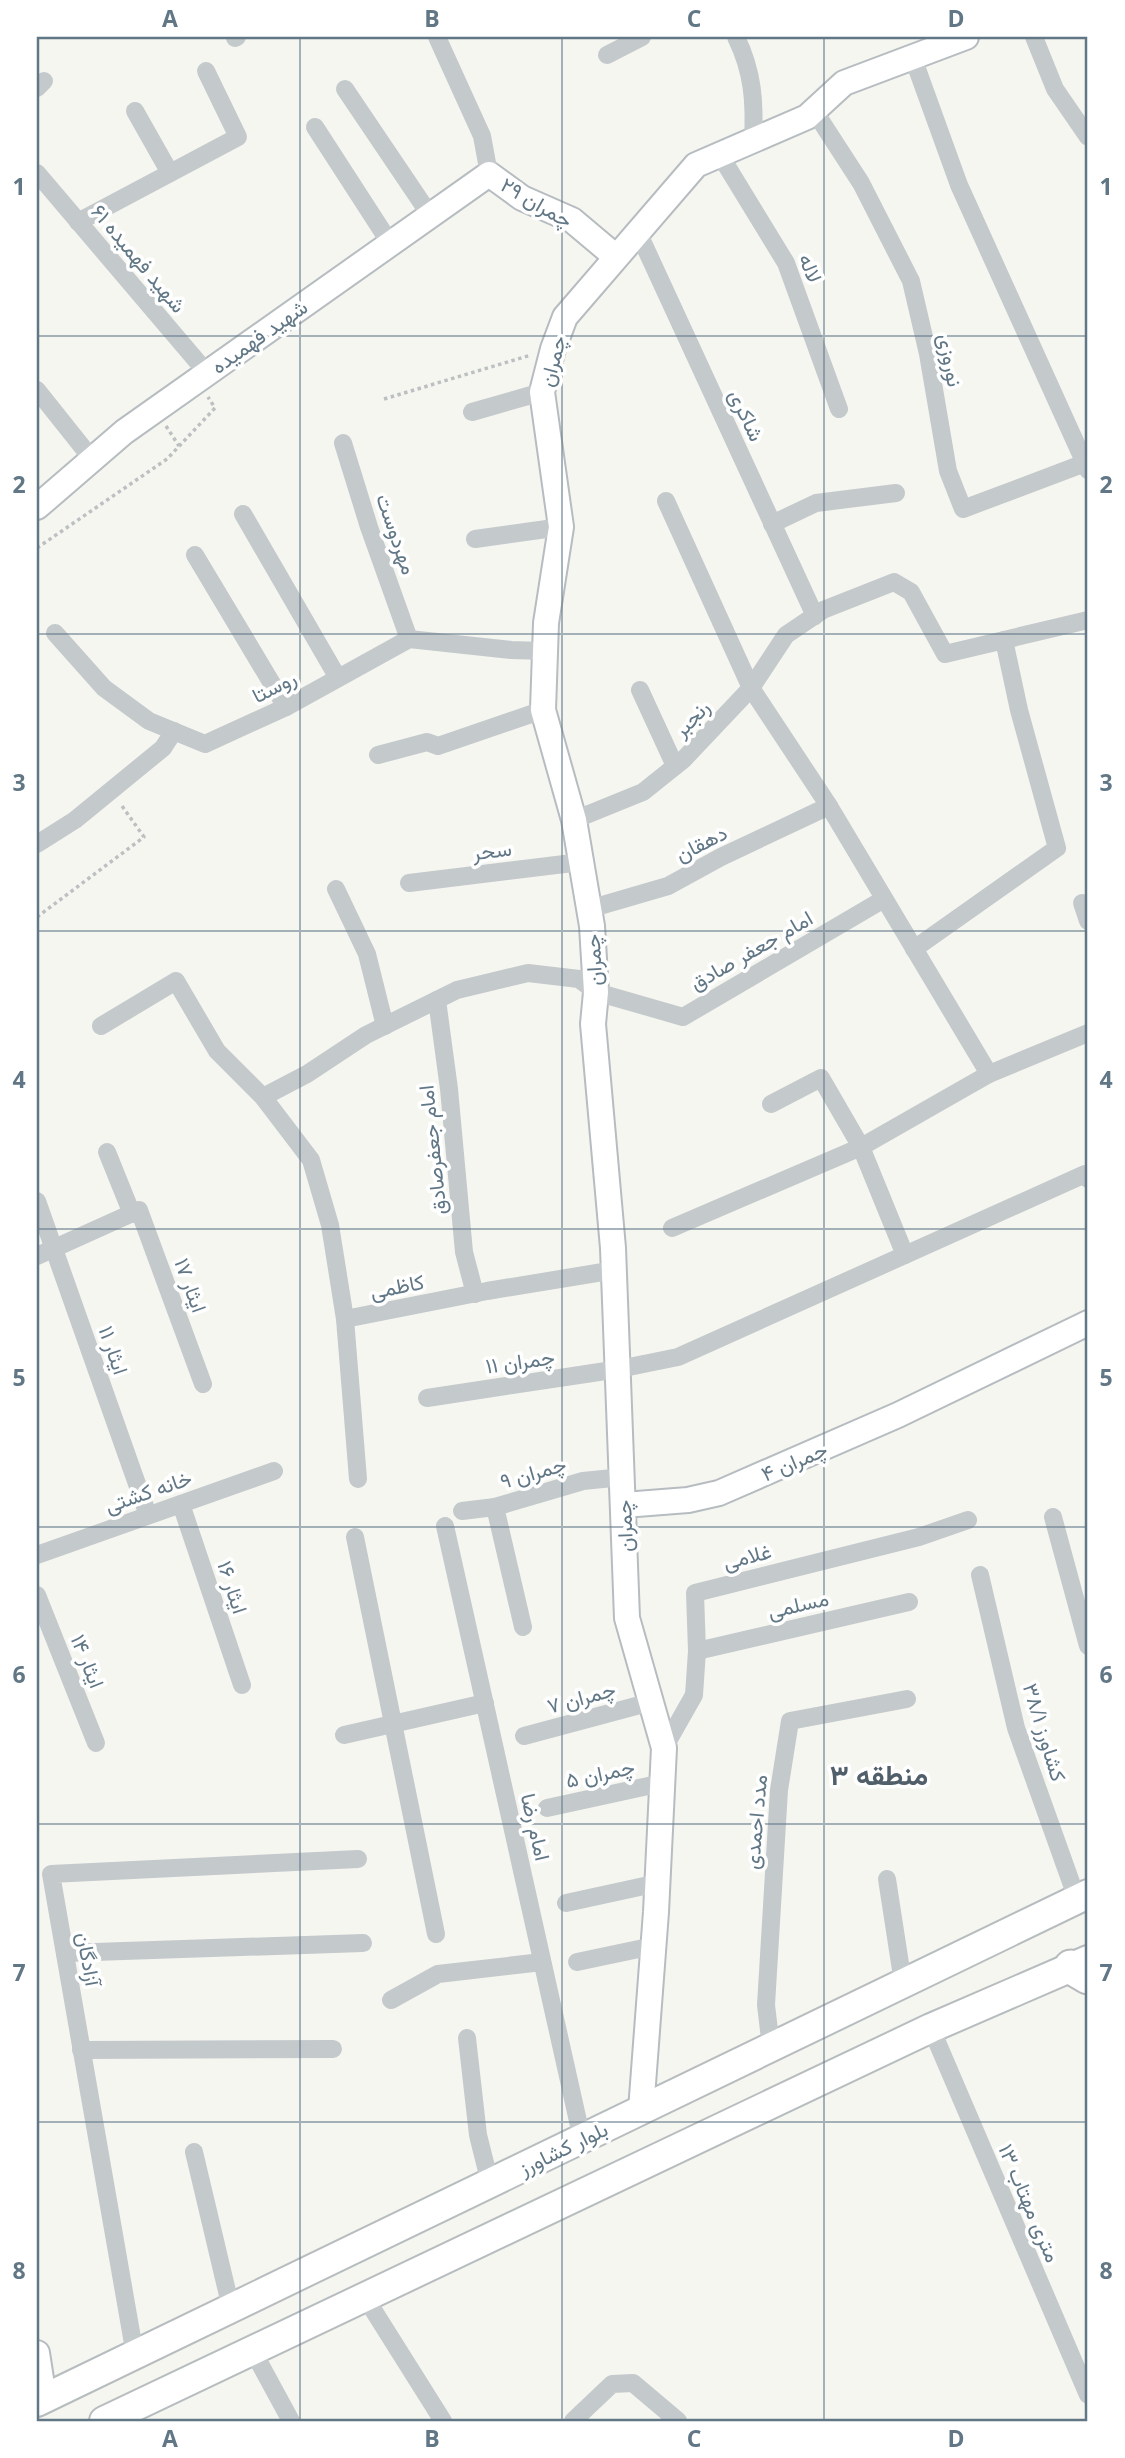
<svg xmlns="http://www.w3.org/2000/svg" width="1125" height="2458" font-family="'Open Sans',Vazirmatn,sans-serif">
  <rect width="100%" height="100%" fill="#f6f6f1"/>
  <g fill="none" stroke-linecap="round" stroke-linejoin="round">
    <g stroke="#b6bcc0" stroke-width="28">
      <g id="secondary">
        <polyline points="37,507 124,432 489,174 522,198 572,220 616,257"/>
        <polyline points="624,1505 688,1500 719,1493 898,1415 1088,1323"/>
        <polyline points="641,2110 656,1912 664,1748 627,1618 613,1248 593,1024 596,992 592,926 574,820 543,710 546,623 561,527 542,392 553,349 565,317 696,165 807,117 844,83 966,37"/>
        <polyline points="37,2353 44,2398"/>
      </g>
    </g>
    <g stroke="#b7bcbf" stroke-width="32">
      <g id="primary">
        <polyline points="37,2402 1088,1894"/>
        <polyline points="104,2421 931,2028 1088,1960"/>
      </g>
    </g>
    <g stroke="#b6babd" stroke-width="37">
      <polyline id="highway" points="1071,1967 1088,1977"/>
    </g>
    <g stroke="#bdc0c2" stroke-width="3.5" stroke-dasharray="3.5 3.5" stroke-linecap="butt">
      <polyline points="384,399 531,355"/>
      <polyline points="166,426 179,446"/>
      <polyline points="37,548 167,459 215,408 208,397"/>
      <polyline points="37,917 144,837 122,806"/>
    </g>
    <g stroke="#c4c9cc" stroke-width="18">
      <polyline points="437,37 482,136 489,174"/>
      <path d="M736,37C753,72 755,102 753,141"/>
      <polyline points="1034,37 1055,89 1088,137"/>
      <polyline points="235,38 237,37"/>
      <polyline points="607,55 642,37"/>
      <polyline points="912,55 959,185 1088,470"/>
      <polyline points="37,88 44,81"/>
      <polyline points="345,89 430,215"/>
      <polyline points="135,111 170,173"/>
      <polyline points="815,112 861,183 911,281 928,354 948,471 963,509 1085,463"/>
      <polyline points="315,127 390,243"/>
      <polyline points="720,155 786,263 839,409"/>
      <polyline points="37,173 207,373"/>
      <polyline points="78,222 238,137 206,71"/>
      <polyline points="638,232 815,616"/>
      <polyline points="37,390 92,459"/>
      <polyline points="472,412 542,392"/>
      <polyline points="343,443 369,527 409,639"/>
      <polyline points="666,501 751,688 829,806 989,1074"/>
      <polyline points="243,514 338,678"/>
      <polyline points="772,524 816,503 896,493"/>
      <polyline points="475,539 561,527"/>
      <polyline points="195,555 286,707"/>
      <polyline points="55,633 104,688 149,721 205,744 286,707 409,639 511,650 544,651"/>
      <polyline points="640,690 675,766"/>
      <polyline points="378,755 427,742 438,746 543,710"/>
      <polyline points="574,820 643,792 683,760 751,688 786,635 823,610 894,582 911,592 945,654 1088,620"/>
      <polyline points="37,844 75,820 163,748 174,731"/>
      <polyline points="409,883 581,862"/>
      <polyline points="336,889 367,954 385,1026"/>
      <polyline points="1082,903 1088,921"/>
      <polyline points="589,909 668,886 721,857 829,806"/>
      <polyline points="914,949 1057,848 1019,710 1004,640"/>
      <polyline points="437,1000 449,1089 464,1252 475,1294"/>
      <polyline points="101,1026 176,981 217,1051 263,1097 311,1160 330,1225 345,1319"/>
      <polyline points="263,1097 307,1074 366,1035 457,990 528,973 579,979 596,992 683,1017 884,899"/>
      <polyline points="107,1152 132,1214"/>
      <polyline points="37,1201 148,1515"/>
      <polyline points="672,1228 861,1147 821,1078 771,1104"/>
      <polyline points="905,1255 861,1147 989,1074 1088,1033"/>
      <polyline points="37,1256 139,1210 203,1384"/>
      <polyline points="427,1398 619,1369 678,1357 1085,1174 1088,1179"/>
      <polyline points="358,1479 345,1319 487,1291 615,1270"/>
      <polyline points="181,1504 242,1685"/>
      <polyline points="462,1511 495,1507"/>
      <polyline points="1053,1517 1088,1646"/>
      <polyline points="445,1526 582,2139"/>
      <polyline points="355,1537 436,1934"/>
      <polyline points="37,1555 274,1471"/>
      <polyline points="980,1575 1016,1728 1077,1899"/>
      <polyline points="37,1595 96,1743"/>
      <polyline points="523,1627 495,1507 583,1481 623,1477"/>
      <polyline points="697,1651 909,1602"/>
      <polyline points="344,1735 485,1703"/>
      <polyline points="524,1736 651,1702"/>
      <polyline points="664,1748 694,1695 697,1651 695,1593 919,1537 968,1520"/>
      <polyline points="547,1808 662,1783"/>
      <polyline points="887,1879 903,1983"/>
      <polyline points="566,1903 658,1883"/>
      <polyline points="65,1953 363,1943"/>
      <polyline points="577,1962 653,1946"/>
      <polyline points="391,2000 438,1974 542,1962"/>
      <polyline points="931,2028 1088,2395"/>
      <polyline points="467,2038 478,2135 490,2183"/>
      <polyline points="771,2047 766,2005 779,1790 790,1721 907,1699"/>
      <polyline points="81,2050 333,2049"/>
      <polyline points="194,2152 231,2308"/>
      <polyline points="365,2297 443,2421"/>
      <polyline points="253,2351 291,2421"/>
      <polyline points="135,2355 51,1874 358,1859"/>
      <polyline points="573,2421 612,2384 633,2383 678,2421"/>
    </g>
    <use href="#secondary" stroke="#fff" stroke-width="24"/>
    <use href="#primary" stroke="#fff" stroke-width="28"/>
    <use href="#highway" stroke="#fff" stroke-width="33"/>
  </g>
  <path fill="none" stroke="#617786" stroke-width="2" stroke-opacity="0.55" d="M300,37V2421M562,37V2421M824,37V2421M37,336H1088M37,634H1088M37,931H1088M37,1229H1088M37,1527H1088M37,1824H1088M37,2122H1088"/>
  <g text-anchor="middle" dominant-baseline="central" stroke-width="7" stroke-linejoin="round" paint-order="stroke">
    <g font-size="21" fill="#617786" stroke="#fff">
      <text transform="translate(537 202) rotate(30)">چمران ۲۹</text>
      <text transform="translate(139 258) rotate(50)">شهید فهمیده ۶۱</text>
      <text transform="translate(811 268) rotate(68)">لاله</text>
      <text transform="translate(259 336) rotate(-35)">شهید فهمیده</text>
      <text transform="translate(951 360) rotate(79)">نوروزی</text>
      <text transform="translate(552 361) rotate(-75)">چمران</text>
      <text transform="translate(747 415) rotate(65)">شاکری</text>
      <text transform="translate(397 534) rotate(71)">مهردوست</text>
      <text transform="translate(274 686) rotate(-27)">روستا</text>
      <text transform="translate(691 718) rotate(-46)">رنجبر</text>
      <text transform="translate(701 843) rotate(-27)">دهقان</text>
      <text transform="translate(492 850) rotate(-7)">سحر</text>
      <text transform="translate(751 950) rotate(-30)">امام جعفر صادق</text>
      <text transform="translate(593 960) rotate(-93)">چمران</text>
      <text transform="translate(432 1150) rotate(-96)">امام جعفرصادق</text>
      <text transform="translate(191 1285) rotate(70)">ایثار ۱۷</text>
      <text transform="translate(397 1286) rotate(-11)">کاظمی</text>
      <text transform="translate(114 1350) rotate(71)">ایثار ۱۱</text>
      <text transform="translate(520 1361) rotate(-8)">چمران ۱۱</text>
      <text transform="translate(794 1461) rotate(-23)">چمران ۴</text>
      <text transform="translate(533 1472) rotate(-16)">چمران ۹</text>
      <text transform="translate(148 1491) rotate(-19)">خانه کشتی</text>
      <text transform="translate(624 1526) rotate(-92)">چمران</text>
      <text transform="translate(747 1556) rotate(-14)">غلامی</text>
      <text transform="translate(233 1587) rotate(72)">ایثار ۱۶</text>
      <text transform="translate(798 1604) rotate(-13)">مسلمی</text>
      <text transform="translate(88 1661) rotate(68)">ایثار ۱۴</text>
      <text transform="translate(581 1697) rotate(-15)">چمران ۷</text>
      <text transform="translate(1045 1732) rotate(73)">کشاورز ۳۸/۱</text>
      <text transform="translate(600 1773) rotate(-12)">چمران ۵</text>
      <text transform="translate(755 1822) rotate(-85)">مدد احمدی</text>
      <text transform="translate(536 1827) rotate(77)">امام رضا</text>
      <text transform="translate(89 1959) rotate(80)">آزادگان</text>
      <text transform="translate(563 2148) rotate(-26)">بلوار کشاورز</text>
      <text transform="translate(1030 2203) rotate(67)">۱۳ متری مهتاب</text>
    </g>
    <g font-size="28" font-weight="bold" fill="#505f6a" stroke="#fff">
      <text x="879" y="1774">منطقه ۳</text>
    </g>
  </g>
  <rect width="1125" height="2458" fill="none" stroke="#ffffff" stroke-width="77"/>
  <rect x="38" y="38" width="1048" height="2382" fill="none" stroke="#617786" stroke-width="2.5"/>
  <g font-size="23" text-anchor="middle" font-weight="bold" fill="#617786">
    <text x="170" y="27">A</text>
    <text x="432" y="27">B</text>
    <text x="694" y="27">C</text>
    <text x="956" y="27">D</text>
    <text x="19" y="195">1</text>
    <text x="1106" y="195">1</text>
    <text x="19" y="493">2</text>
    <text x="1106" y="493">2</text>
    <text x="19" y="791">3</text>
    <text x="1106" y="791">3</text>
    <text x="19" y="1088">4</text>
    <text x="1106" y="1088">4</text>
    <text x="19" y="1386">5</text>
    <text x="1106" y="1386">5</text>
    <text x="19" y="1683">6</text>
    <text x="1106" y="1683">6</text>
    <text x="19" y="1981">7</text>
    <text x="1106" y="1981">7</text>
    <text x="19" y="2279">8</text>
    <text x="1106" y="2279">8</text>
    <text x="170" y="2447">A</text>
    <text x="432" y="2447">B</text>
    <text x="694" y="2447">C</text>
    <text x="956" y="2447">D</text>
  </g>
</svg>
